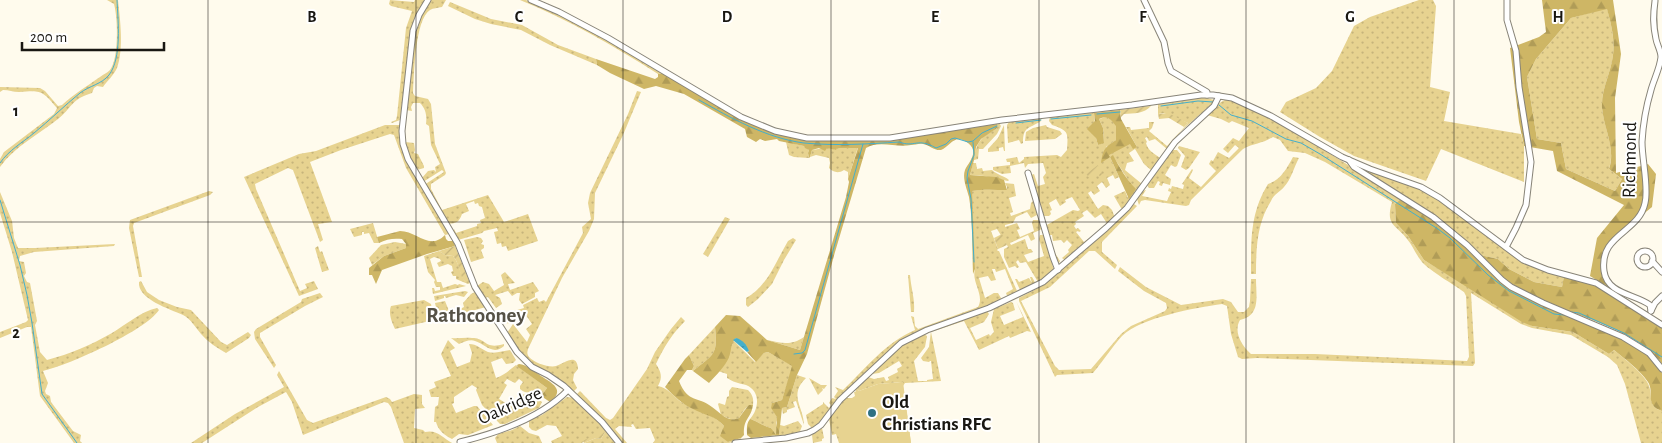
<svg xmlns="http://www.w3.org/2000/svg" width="1662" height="443" font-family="'Alegreya Sans',sans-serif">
  <defs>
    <pattern id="grass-dots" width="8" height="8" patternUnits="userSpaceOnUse" patternTransform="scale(1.25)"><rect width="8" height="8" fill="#e7d390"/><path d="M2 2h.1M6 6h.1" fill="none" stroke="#c6b47b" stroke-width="1.8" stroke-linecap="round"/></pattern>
    <pattern id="forest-firs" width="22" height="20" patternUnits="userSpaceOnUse" patternTransform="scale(1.25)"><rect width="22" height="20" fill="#ceb665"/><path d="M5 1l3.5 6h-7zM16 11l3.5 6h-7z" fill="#b09c57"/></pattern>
    <pattern id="garden-furrows" width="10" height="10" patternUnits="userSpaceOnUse" patternTransform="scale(1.25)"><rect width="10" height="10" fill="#e7d390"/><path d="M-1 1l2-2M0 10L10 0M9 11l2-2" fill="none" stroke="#c6b47b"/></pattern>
    <pattern id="water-ripples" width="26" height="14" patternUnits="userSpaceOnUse" patternTransform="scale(1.25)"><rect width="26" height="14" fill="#43afcc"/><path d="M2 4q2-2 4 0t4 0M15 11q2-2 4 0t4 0" fill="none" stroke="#378da4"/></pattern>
  </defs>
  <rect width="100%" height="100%" fill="#fffbed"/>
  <g fill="url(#grass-dots)">
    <path d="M107,0H118C120,19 124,49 117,68C114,75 107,81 103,87L97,86L94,88L92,93C71,99 72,108 58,119C38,135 15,146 0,167V159L4,152L54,114L57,108C42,90 41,90 19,92C13,92 9,90 3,90L0,92V87L40,88L45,91L58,106L62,105C74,94 87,86 100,77C104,74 107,73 110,70C119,59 118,18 114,4Z"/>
    <polygon points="390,0 414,2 415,0 425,0 415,17 411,30 400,120 392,123 391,122 396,120 397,116 406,28 412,11 391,6 389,4"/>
    <path d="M430,0H446L442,7C438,8 433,8 430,10C415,19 414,75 413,93L415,96L428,99L431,104L435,144L446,173L445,175L431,184V189L442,210L488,195L504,222L528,214L538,241L508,251L506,246L502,247L501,243L497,244L494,232L498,231L497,228L484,231L482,233L458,240L453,231L454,229L456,233L477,226V224L481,223L480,220L485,218L482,207L479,206L478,203L475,204L474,201L466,204L469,211L462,214C459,222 457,223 448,224L424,185L444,172L442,170L423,182L422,178L428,171L434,170L436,172L435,167L440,164L431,145L429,126L426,124C427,116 426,109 420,103H413L411,107L412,111L406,110L413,43L417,23Z"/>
    <path d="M520,0H526C574,21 619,47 664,73L658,74C614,46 569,20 520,0Z"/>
    <polygon points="1419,0 1433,0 1436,6 1430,87 1450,92 1444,121 1521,134 1524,146 1524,182 1441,149 1426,181 1354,156 1320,137 1280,112 1286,102 1316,88 1332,71 1354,26 1370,17"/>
    <polygon points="450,2 491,19 522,25 558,45 596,59 597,65 550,45 521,30 491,24 475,19 448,6"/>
    <path d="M1607,8C1611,24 1615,38 1613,55C1611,73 1601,89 1602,108C1604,128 1616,149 1609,169L1622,179L1615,191L1566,169L1561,143L1537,139L1527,77L1536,59L1571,18Z"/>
    <path d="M637,91L641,92L623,135L595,193L594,219L589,231L562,278L528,349C527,353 527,354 529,357C534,363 550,368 556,366C565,363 577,352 578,369L574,374L573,380L577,388L574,391L564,384L524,359L507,333L513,324L527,342L530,335L526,329L532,324L523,311L511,313L510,323L502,324L498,317L500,315L524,308L523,305L537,298L539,302L544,300L546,302L583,233L582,227L591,219L588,203L590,193L628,114Z"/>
    <path d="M1203,97L1214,100L1213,103L1181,131L1167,149L1155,139L1149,141L1147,137L1145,138L1147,142L1146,143C1148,151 1154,153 1160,158L1152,171L1144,164L1135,149L1129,153L1134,161L1127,163L1125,170L1142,184L1124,209L1121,208L1114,196L1125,191L1128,198L1130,183L1113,156L1110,157L1119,177L1115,179L1113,175L1107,178L1110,185L1106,188L1102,182L1097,186L1100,191L1094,195L1091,191L1088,193L1098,209L1103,205L1108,206L1112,210L1115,218L1108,225L1101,214L1095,218L1087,210L1082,213L1084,216L1075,222L1076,224L1074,226L1076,229L1078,228L1081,231L1079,232L1078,231L1076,232L1084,242L1088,239V242L1066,261L1062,258L1069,252L1068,250L1072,245L1067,240L1064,243L1061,240L1053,241L1052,235H1049L1053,250L1060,261L1058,265H1057L1045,226L1073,210L1078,211L1080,210L1072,197L1065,200L1066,202L1060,206L1056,199L1049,203L1052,210L1050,211L1051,214L1049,216H1043L1031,175L1034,174L1038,186L1045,184L1043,177L1046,173L1043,163L1028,164L1025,168L1024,163L1010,166L1011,173L1002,174L993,170V167L1010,165V162H1007L1006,159L1017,157L1019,163L1024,159V157L1057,155L1061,157L1067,150C1068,132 1069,131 1052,125L1049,121L1050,116L1093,112L1152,104L1151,106L1094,113L1096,138L1098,145L1104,142L1103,128L1099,119C1108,115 1111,119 1117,126L1116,140L1106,147L1109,154L1130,143L1137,147L1126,127H1130L1131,130L1149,128V122H1154L1152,128L1149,131L1167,146L1188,123L1164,113L1158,114V104Z"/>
    <path d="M1227,99L1265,114L1402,198L1395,204L1396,223L1408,236L1424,260L1532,326L1573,332L1609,354L1614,350C1622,357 1646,375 1649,386C1653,397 1647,406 1662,411V443H1641L1625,384L1617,365L1608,357L1571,335L1532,328L1521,324L1471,293L1475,363L1473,366L1257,358L1242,359L1238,357L1231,334L1227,306L1222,304C1195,308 1142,317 1122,336C1112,347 1103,361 1093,373L1057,375L1055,377L1019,301V298L1042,286L1050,280L1117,222L1134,204L1137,206L1102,242V252L1117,265L1115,269L1095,251H1089L1050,287L1021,301L1055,366L1059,370L1091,369L1121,334L1131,326L1165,311L1167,308L1166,303L1144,291L1118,271L1120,267L1146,287L1181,305L1223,299L1231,302L1238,312H1244L1249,307L1250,301L1251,279H1256C1256,297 1261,315 1240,320C1233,332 1242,346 1251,354H1315L1467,361L1469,357L1466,296L1464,292C1453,284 1430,271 1422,262C1416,255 1413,246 1407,239C1396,224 1385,226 1392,202L1325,162L1305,153L1288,151L1280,140L1273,137C1262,144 1254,143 1243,149L1191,200L1189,205L1186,206L1145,200L1141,201L1139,205L1137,199L1142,191L1146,190L1142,196L1167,201L1171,192L1168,191L1169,188L1171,189L1172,186L1183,189L1184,185L1182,184L1192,169L1193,170L1189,178L1201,187L1216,171L1209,164L1211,160L1213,161L1218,152L1229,158L1239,148L1235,145L1228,153L1223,149L1233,138L1239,141L1249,128L1232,121L1229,123L1221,119L1207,115L1221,102Z"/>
    <path d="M1041,118V121C1029,129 1023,126 1023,143L1021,144L1019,140L1008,143L1007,125L1009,122Z"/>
    <path d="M999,123L1001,126L997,134L983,149H979L978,159L974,160C976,142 981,137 997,128V124Z"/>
    <polygon points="385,125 400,125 401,144 406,160 449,234 445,235 406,168 394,135 390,134 341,150 310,162 332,222 318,224 323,240 320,242 293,170 288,168 255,184 256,189 300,291 307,288 305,284 314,281 318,289 299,296 244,177 299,154 316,151"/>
    <polygon points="1004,125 1005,151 1004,151 1003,147 999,148 999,151 988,152 988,149 998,138"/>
    <polygon points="1046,125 1047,127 1060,131 1062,134 1055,139 1025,141 1026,132 1033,128"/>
    <polygon points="405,137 405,142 414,143 415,150 414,153 418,154 424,166 424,168 417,170 419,172 417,172 406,151"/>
    <polygon points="786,142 804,146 809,150 808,153 809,158 794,157 789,155"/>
    <polygon points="1179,146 1200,152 1189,168 1186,170 1181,167 1185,156 1178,148"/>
    <path d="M858,147L848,179V172L844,170C838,174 833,172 829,168L830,163L829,158L816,155L810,157L812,150C820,149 827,146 836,150V148Z"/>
    <polygon points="1171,150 1177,150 1181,155 1177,166 1175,167 1171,165 1165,175 1171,179 1170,185 1163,183 1162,186 1159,185 1160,182 1158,181 1154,188 1149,188 1147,185"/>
    <path d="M1293,157L1299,158C1294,167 1291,180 1284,187C1280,192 1274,194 1271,201C1257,223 1256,248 1256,274H1251C1251,241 1250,213 1268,184C1281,180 1287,168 1293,157Z"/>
    <path d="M973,163H976L977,169L982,168L983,171L992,170C997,175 1005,176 1009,180L1008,181C995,178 983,175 970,175Z"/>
    <polygon points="1356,166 1420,188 1439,199 1522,262 1564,276 1562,287 1534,282 1509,269 1498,259 1480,255"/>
    <path d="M1005,183L1014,184L1016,196L1009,198L1013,212L1010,213L1011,216L1030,209L1031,203L1034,200L1039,214L1031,218L1027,212L1016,217L1013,223L1005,225V227L1017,223L1020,229L1017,230L1020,237L1034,231L1032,223L1033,220H1040L1043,227L1040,230L1033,233L1035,239L1031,241L1028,235L1010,243L1011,245L1025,239L1028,249H1031L1033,252L1024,255L1028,262L1044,256L1039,239L1040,235H1045L1054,271L1038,282L1026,262L1020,263L1018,260L1016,262L1019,267L1017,268L1015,266L1009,268L1004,257V249L1008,247L1007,245L997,229L991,231L998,249L997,250L998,251H999L1018,293L1008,298L1006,293L1013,289L1005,269L996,272L995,269H992L996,280L991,281L988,276L979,278L985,298L994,293H998L1001,298L1000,300L984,308L921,330L900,341L859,378L819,424L813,429L808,424L806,415L823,404V402L829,408L831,405L829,403L832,398L836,399L834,397L838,391L835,387L843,390C865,369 886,342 915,330L911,316L914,317L915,326L918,329L978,307C985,295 971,282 975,269L971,191C983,189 995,190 1007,190V187Z"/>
    <polygon points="209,191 213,192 210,195 134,223 133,226 142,277 139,277 129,228 130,220"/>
    <path d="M0,192L12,221L14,238L18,248H35L115,244L114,246L34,252L20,256L19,261L24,262L26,273L24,276L27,282L30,283L37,321L35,325L40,352L47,360C70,354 91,345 112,333C127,324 140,312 157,308L159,310C145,331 69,365 43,371L48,383L45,391L46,394L50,396L51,402L73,431L81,435L80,441L82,443H74L40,396L31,327H27L0,338V332L26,322L28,320L12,252L0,213Z"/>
    <polygon points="725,217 730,219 708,257 703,254"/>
    <polygon points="373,223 379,243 374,243 369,233 364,234 364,232 362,232 362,235 354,237 350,229"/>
    <polygon points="477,237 481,238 483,241 481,244 484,245 484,248 481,250 484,258 471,262 464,240"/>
    <path d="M793,238L796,240L784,260L772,284L758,299L748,307L746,305V298C768,286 776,261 788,241Z"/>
    <polygon points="395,242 406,244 406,248 384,256 372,265 369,258 381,245"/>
    <polygon points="318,246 320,252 322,251 329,270 322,272 315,248"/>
    <path d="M439,251L445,255L453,256C461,265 459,277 468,284L456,279V276H453L451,272L453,271L452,266L448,264L439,267L437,263L441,261L440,259L434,257L430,259L437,282H441L443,288L455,284L458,285L459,284L466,286L433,294L432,288H434L435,291L440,290V287H436L434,282L435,280L428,272L424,256Z"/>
    <polygon points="505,272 515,283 508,284 510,290 533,282 539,291 535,293 535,297 522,304 519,300 520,293 517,293 512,296 508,291 495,295 500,298 502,304 496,308 488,297 485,298 477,286 483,282 489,284 494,291 504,285 501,275"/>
    <path d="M908,275H910C911,288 915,299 914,312H911Z"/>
    <polygon points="1030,277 1032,277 1036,284 1021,292 1015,279 1017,279 1019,282 1029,278 1032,283"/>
    <path d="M141,281L147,292L159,300L177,307L191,310L221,342L227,345L248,332L251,335L249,338L226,353C217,348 208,342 201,334C196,328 190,318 183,315C170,309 137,299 139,282Z"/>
    <polygon points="465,291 468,292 464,297 456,295 446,298 445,296 444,296 444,298 435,301 434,296"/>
    <polygon points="475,292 486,307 439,320 435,303 445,301 449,311 452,315 460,311 460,309 464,307 463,303 471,294"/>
    <polygon points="320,293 323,297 305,306 260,333 260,337 276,365 274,368 255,339 254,332 256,329 301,302 302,299"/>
    <path d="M424,300L431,304L434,320L395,329C392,323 388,313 391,306Z"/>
    <polygon points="1016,301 1031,332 1027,331 1010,338 1009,336 979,350 964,321 931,332 941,381 905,383 903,386 911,443 855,396 854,392 859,392 902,382 878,384 859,391 856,387 868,377 874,379 884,377 886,381 889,380 888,377 898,372 897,369 902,366 899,361 879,373 872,374 900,346 924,334 927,336 925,347 914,361 918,381 927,381 927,380 933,379 931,361 930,361 929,362 923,361 921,358 929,347 931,331 987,311 989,314 984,322 970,328 976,340 989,334 990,336 994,332 991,322 994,309 1011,302 1013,303 1015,310 1000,316 1004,325 1023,317"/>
    <path d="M681,317L685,321C672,334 664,347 656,364C661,372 663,377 658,386C668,388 673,396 681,402C695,411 713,413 724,426L723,430L728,442L741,438L740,440L729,443H653L655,440L650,428L636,429L633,424L631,425L632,427L619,426L615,429L627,443H622L607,425L577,394L580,391L606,418L610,420L613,418L647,369L655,352L671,329Z"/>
    <path d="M715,327C718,355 714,354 693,371L692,370L694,366L689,355Z"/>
    <path d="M804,337L800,350L767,340C781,343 791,346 804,337Z"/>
    <path d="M451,338C458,339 465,337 472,338C487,338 484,350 504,344V346C493,356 485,344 475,341C470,339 464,342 459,344Z"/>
    <path d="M448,340L455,348L450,351L457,367L470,362L472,353L469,344C477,344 481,349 488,352C495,354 503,351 510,350L516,360L513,363L506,364L502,358L491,362L496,378C505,375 509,370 516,365L547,388L541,396C534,391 526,395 520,389V386L523,382L519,379L515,383L507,379L504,383L507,385L499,399L509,405L513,404L520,394L535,396L542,402L539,408L505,424H500L482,405L476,390L477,388L472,385L454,397V403L452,404L456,413L474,406H477L493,425L468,435L459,434L452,439C444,435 438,430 436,422H434L435,407L438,405L439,397H431L429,390L436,387L434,382L451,376L441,354Z"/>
    <path d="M733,340L755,362L764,353L768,352L793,366L782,400L772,403L778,417L776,423L779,435L780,425L784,426L798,421L802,426L799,434L751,439V438L775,436L771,428C763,426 755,420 750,419C759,409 761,391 746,385C738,383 733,382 727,378V374L718,371C729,363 728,352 733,340Z"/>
    <path d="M279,371L307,420L313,423L386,397L390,399L392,402L414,394L422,395V404L425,408L415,409L414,428L423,430L425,432C437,429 443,438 452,443H404L391,407L388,403L384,402L303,435L292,402L286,392L258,407L202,443H191L235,414L284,387L277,375Z"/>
    <path d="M797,375L806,378C788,395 804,407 804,425L796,401L793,402L795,407L787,410V412L783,414L782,408L787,407Z"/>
    <polygon points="809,378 821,385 827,385 824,389 822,388 823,390 818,395"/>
    <path d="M732,387L748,390C752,394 754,398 753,405C746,405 743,412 739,418C733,421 727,418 721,415L718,404L719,403L725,405L727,397L729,396V391Z"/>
    <polygon points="567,397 574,398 606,430 616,443 584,443 596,438 601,439 605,432 584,441 582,443 552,443 551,441 562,436 556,426 547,425 536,431 532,430 529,427 529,420 542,415"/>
    <polygon points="847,398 852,398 852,443 839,443 836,434 832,435 829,419 840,403"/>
    <polygon points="520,426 529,433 539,436 542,443 497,443 495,438 498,434 512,430"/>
    <polygon points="822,428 824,438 822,439 822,441 813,443 812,435"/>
  </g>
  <g fill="url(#forest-firs)" fill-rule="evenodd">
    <path d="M1542,0H1613L1621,54L1615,98L1616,173L1648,164L1656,174L1652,207L1609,242L1601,270L1608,287L1590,276L1597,238L1624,205L1557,171L1553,151L1524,146L1519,122L1510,48L1539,37L1546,32ZM1607,9C1611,24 1615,38 1613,55C1611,73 1601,89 1602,108C1604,129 1616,149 1609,169L1622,179L1615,191L1566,169L1561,143L1537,139L1527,77L1536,59L1571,18Z"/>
    <path d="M596,59L655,79L658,77V74L664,73L740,119L776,133L797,139L838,141L891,140L997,124V128L981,139L976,147L974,160L970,175L996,177L1004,180L1007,190C995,190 983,189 972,191L975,269L973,274C972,249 973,221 969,197C967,189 962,178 965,170C968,163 980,152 968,143C954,133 951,146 941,150C935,151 929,145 923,144C919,143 915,145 911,145C897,148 879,140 866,148L835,252L807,354L797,375L787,407L782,408L779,435L751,438L747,435C747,429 746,424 750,419C755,420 763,426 771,428L776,435L777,417L771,408L772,403L782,400L792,366L768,352L764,353L756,362L747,352L749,351L736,338C730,343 732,350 729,357C725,367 716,375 709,383L693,371C714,354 718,355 715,327L726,315L740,316L767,340L800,350L846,197L849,182L848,179L858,148H837L836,150L827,148L825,151L819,148L812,150L810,157L809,158L808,153L809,150L805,148L804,146L779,141L777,139L765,141L760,139L756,142L747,137L745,129L684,94L656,86L644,89L610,73L597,65Z"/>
    <path d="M1120,110L1121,119L1137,147L1133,149L1130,144L1109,155L1110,157L1113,155C1120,168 1126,179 1136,189L1129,199L1110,157L1101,163C1103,149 1105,147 1116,140V126C1111,120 1108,115 1099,119L1103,128L1104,143L1098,145L1096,138L1087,129L1095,121L1094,113Z"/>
    <path d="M1402,198L1433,219L1466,247L1500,281L1532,300L1558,312L1622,338L1641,350L1652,359L1662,373V411C1644,405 1655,393 1648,382C1639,369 1626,360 1614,350L1609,354L1573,332L1532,326L1522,322L1424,260L1408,236L1396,223L1395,204Z"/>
    <path d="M400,231C417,231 429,251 445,235L446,239L448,241H453L455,246L427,254L382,270L376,284L372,275H369V268L384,256L406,248V244L402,239C394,238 386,239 379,243L377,237Z"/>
    <path d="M1480,255L1498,259L1509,269L1534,282L1562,287L1564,276L1589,282L1601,288L1662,327V364C1641,332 1579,317 1545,301C1532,295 1517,288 1505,279C1496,272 1488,263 1480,255Z"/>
    <path d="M689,355L694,366L692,370H687L679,381C688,404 699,396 712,407C721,413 727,423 739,418L744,411L749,405H753C751,419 743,418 744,435L741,438L728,442L720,436L724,426C716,416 704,415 693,409C682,404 674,396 665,387L685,359Z"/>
    <path d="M519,364C527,365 534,371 541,376C552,383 566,390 550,402L541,396L547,388L518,367L517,365Z"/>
  </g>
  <g fill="url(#garden-furrows)">
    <path d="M1151,106C1144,114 1134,113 1124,114L1121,117L1120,110Z"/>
    <polygon points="1168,113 1188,123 1184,127 1169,118 1159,119 1158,114"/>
    <polygon points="1098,165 1105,181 1103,182 1098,173 1093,175 1090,178 1086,174"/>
    <polygon points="1002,234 1007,245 998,249 994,238"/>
    <path d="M455,246L470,283L468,284C458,277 461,265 453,256L445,255L439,251Z"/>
    <polygon points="602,430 605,432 601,439 596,438 584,443 583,441"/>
  </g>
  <polygon fill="#e7d390" points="903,382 911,443 841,443 838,414 839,407 849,398 852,398 855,396 856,387 859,391 878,384"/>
  <path fill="url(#water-ripples)" d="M736,338C743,340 746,344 749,351L747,352L733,340Z"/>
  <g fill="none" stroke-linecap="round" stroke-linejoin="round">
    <g stroke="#43afcc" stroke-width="1">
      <path d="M699,100C731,118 766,138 804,143C836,146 868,144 899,142C915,148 917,137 936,148L946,144L951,139L955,138L968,142L973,141L982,133L997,126"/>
      <polyline points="1219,105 1231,115 1252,121 1286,139 1301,143 1320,154 1438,229 1450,238 1488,275 1509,291 1554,314 1564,315"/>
      <polyline points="1161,106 1198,101 1213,102"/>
      <polyline points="1097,114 1120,112"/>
      <polyline points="1051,119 1091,115"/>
      <polyline points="1016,123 1041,120"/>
      <polyline points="973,142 974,155 968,171 967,178 971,199 974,262"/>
      <path d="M0,163C9,150 22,143 34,133C50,120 64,106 80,93C89,86 102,84 109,75C122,58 118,21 117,0"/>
      <polyline points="0,200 20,265 27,295 32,323 42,394 77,443"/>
      <polyline points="1571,312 1579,313 1624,333 1662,357"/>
      <polyline points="794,354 802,353 805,350 863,144"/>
    </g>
    <g stroke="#888478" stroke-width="7">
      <g id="minor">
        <polyline points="428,0 419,15 413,31 402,131 403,144 408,159 458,244 475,287 517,352 532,367 548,375 564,386 602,422 619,443"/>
        <polyline points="531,0 559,12 608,38 741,117 775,131 807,138 890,138 1002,120 1132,105 1201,95 1213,95 1232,98 1271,116 1342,157 1370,169 1421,187 1440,198 1523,260 1548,270 1596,283 1662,325"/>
        <polyline points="1144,0 1164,42 1168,63 1171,71 1207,92 1207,95"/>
        <polyline points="1349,160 1354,167 1433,217 1467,245 1502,280 1511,287 1543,303 1623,337 1649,353 1662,369"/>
        <polyline points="1028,173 1053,257 1058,270"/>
        <polyline points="1506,247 1516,228 1526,205 1531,162 1519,87 1516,51 1507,20 1507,0"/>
        <circle cx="1645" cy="259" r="8"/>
        <polyline points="1652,261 1662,272"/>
        <path d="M1651,311L1650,305C1635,294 1607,294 1604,271C1599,234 1639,233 1645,203C1649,188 1642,160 1642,142C1643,124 1646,107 1651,90C1654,79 1660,68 1661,57C1661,51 1657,45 1656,39C1653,25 1653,16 1655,1"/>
        <polyline points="1651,311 1655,303 1662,296"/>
        <path d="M460,442C497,433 541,418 568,390"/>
        <polyline points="735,443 786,438 808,433 814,430 821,425 840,400 901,343 927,330 989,308 1043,282 1106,228 1127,208 1175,142 1214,106 1219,96"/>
      </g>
    </g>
    <use href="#minor" stroke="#fff" stroke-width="5"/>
  </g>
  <path fill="none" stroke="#191712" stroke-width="1" stroke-opacity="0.55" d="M208,0V443M416,0V443M623,0V443M831,0V443M1039,0V443M1246,0V443M1454,0V443M0,222H1662"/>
  <circle fill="#2f7183" stroke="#fff" stroke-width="2" cx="872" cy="413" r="5"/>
  <g text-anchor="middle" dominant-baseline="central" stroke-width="4" stroke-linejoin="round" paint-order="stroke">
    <g font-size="19" fill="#191712" stroke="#fff">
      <text transform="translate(1630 160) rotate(-89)">Richmond</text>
      <text transform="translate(510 406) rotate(-24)">Oakridge</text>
    </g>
    <g font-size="19" font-weight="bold" fill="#191712" stroke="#fff" text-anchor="start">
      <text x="882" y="402">Old<tspan x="882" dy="22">Christians RFC</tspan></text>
    </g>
    <g font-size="21" font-weight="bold" fill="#555146" stroke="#fff">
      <text x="476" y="315">Rathcooney</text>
    </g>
  </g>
  <g font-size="16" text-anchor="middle" font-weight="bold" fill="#191712" stroke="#fff" stroke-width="4" stroke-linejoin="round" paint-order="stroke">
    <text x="312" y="22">B</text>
    <text x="519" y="22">C</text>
    <text x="727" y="22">D</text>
    <text x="935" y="22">E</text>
    <text x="1143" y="22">F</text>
    <text x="1350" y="22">G</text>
    <text x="1558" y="22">H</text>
    <text x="16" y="116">1</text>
    <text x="16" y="338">2</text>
  </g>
  <path d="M22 42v8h142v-8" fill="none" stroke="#191712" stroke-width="2.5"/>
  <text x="30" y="42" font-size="15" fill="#191712" stroke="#ffffff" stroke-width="4" paint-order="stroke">200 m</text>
</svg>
